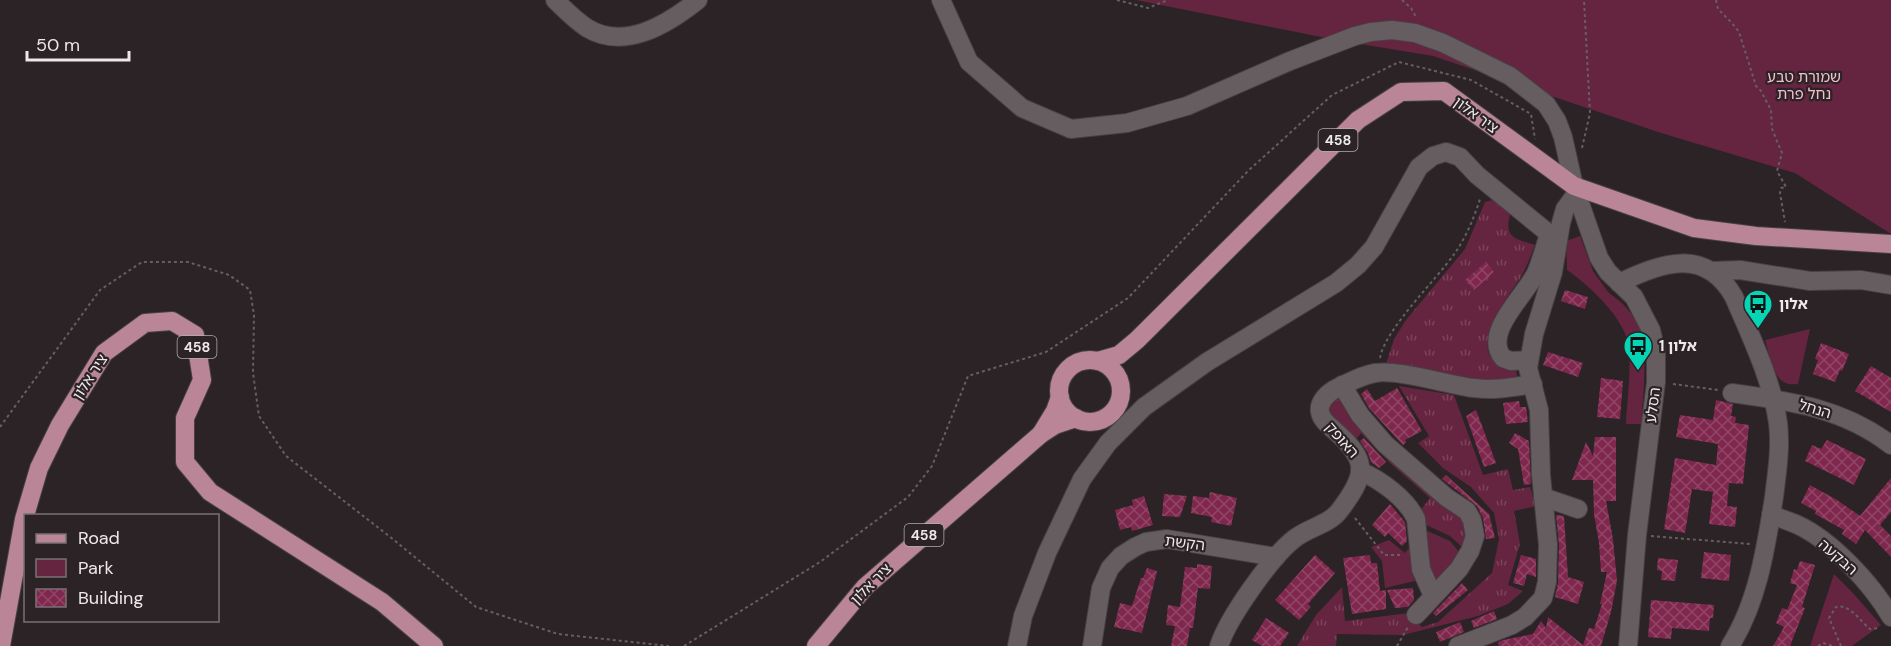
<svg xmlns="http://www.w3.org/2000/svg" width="1891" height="646" font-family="'DM Sans','Noto Sans Hebrew',sans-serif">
  <defs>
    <pattern id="grass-tufts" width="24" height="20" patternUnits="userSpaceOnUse" patternTransform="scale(1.5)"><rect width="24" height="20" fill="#65243f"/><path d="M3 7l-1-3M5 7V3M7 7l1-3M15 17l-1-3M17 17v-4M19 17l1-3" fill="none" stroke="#7b445b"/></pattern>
    <pattern id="building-cross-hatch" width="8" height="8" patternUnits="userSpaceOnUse" patternTransform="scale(1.5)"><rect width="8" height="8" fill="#7f274d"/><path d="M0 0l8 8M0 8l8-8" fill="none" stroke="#914667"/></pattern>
  </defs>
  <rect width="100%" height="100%" fill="#2b2325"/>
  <g fill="url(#grass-tufts)">
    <path d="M1493,200L1511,211C1503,237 1513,238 1535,245C1531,255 1527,266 1522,275C1510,295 1480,330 1489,354C1493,364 1507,366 1516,369L1517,377C1485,389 1420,371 1386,364L1394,339L1406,320L1465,249L1485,202Z"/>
    <polygon points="1399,386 1454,395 1483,475 1508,469 1513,490 1530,487 1536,506 1514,511 1520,544 1508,585 1523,591 1508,604 1478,616 1403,635 1337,634 1336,646 1297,646 1316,615 1342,587 1345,621 1409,613 1422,627 1438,622 1492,573 1499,539 1494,513 1471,487 1443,468 1418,443 1429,436"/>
    <polygon points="1341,397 1463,514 1467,538 1463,548 1450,536 1424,524 1419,512 1430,498 1390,463 1361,433 1354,442 1328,412 1327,403 1332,398"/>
  </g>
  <g fill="#65243f">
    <polygon points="1136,0 1891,0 1891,234 1795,173 1661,133 1433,56 1336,40"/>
    <path d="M1580,236L1593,271L1608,292L1622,303L1635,318L1645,340L1644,386L1641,424H1626C1627,400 1631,373 1629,349C1627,320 1590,286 1567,270L1566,241Z"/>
    <path d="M1810,329L1798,384C1773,388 1771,359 1765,340Z"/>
    <polygon points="1423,529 1450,541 1460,553 1434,584 1429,574"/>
    <polygon points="1389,540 1405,553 1412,544 1419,580 1385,588 1382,561 1371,547"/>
    <polygon points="1834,574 1852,592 1881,625 1852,646 1810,646"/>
  </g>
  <g fill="url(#building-cross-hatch)">
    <polygon points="1486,262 1494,272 1474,290 1465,280"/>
    <polygon points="1565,290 1588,297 1585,309 1561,301"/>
    <polygon points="1821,343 1849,354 1842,371 1840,370 1835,382 1813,374 1818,360 1815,359"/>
    <polygon points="1548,352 1583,363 1578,377 1543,365"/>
    <polygon points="1871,366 1891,378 1891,412 1855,391"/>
    <polygon points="1601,378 1623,381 1620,419 1597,417"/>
    <polygon points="1397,388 1422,431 1405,440 1406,442 1403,445 1369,408 1361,394 1367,389 1375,401"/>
    <polygon points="1716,400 1733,404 1731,416 1736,417 1735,423 1749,425 1743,484 1729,483 1727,506 1737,507 1735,527 1709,524 1713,492 1692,489 1685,533 1664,529 1675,458 1716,465 1718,444 1676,437 1680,415 1713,420"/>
    <polygon points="1519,401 1520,407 1526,407 1528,422 1506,424 1503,403"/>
    <polygon points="1476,410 1496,463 1484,467 1466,416"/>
    <polygon points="1515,433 1529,441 1531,484 1524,485 1518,449 1509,443"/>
    <polygon points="1595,437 1616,437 1616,501 1606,501 1613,539 1617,581 1611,612 1601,646 1499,646 1498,642 1503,640 1533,634 1541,621 1546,628 1548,617 1583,645 1589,628 1594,629 1602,604 1600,604 1607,572 1601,572 1599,543 1594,514 1593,480 1572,480 1586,442 1593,456"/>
    <polygon points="1364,438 1386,462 1379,468 1371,462 1368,453 1360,441"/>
    <polygon points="1827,440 1866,459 1854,485 1805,461 1812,445 1821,449"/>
    <polygon points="1446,475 1489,514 1495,538 1486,539 1483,518 1477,506 1442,479"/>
    <polygon points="1891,478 1891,512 1880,525 1891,536 1891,557 1865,530 1856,544 1842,534 1844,530 1815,514 1816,511 1801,503 1810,485 1837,500 1860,516"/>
    <polygon points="1210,492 1237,498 1231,526 1211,522 1212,517 1191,513 1193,496 1209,498"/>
    <polygon points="1164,494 1187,496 1180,517 1162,516"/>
    <polygon points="1144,496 1153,525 1132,531 1131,527 1120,530 1115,510 1133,505 1132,500"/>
    <polygon points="1390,504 1405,522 1407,541 1402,546 1388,533 1385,537 1372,525"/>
    <polygon points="1556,515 1564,516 1568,577 1584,582 1578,604 1555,597 1558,583 1559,545"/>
    <polygon points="1704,552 1731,555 1729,581 1701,578"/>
    <polygon points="1315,555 1335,573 1308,604 1311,607 1299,620 1275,600"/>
    <polygon points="1370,555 1371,563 1377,563 1380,591 1386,590 1386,609 1352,614 1343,558"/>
    <polygon points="1521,555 1536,559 1536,577 1527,574 1524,586 1513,583"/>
    <polygon points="1658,558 1678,560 1675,581 1661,580 1662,571 1657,570"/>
    <polygon points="1800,561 1815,565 1802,607 1805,608 1790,646 1773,646 1784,627 1776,623 1782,608 1787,610 1797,585 1790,583 1794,569 1797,570"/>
    <polygon points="1197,564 1212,566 1210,589 1198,588 1193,628 1190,628 1187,646 1171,646 1175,626 1166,625 1168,605 1180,607 1185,567 1197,568"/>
    <polygon points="1147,568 1157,571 1142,633 1114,627 1120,603 1132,606 1141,578 1143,578"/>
    <polygon points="1462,583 1468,590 1436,616 1433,613"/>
    <polygon points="1413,588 1414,600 1408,607 1395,608 1387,590"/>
    <polygon points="1651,600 1714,605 1713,618 1710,618 1709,631 1672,628 1671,639 1648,637"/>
    <polygon points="1494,611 1497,619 1474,628 1471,621"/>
    <polygon points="1266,618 1289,633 1280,646 1262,646 1252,640"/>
    <polygon points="1460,622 1464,632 1440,642 1436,632"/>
  </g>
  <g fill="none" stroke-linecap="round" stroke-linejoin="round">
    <g stroke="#474144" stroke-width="20">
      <g id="minor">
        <path d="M555,0C565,10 575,20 587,28C625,51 668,24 698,0"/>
        <polyline points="941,0 969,62 1022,108 1071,129 1127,123 1187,106 1290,61 1355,36 1371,32 1392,30 1415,33 1443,43 1510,76 1546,104 1557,121 1563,137 1574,186 1599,258 1608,272 1634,297 1651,330 1656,351 1656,382 1637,535 1628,646"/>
        <polyline points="1711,271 1740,270 1810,281 1861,280 1891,285"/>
        <path d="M1619,283C1662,263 1705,246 1734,297C1751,337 1772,380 1778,423C1781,448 1777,472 1774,497C1766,547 1758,602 1730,646"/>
        <path d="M1529,360L1511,361L1503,358C1482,333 1525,296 1536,273C1541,261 1545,247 1549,234"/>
        <polyline points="1342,385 1360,415 1385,444 1446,497 1467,511 1472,520 1475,536 1470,551 1459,569 1416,615"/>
        <path d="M1732,393C1790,401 1843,408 1891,445"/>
        <path d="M1360,471C1381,480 1407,499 1416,519L1421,569L1433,596"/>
        <polyline points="1543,497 1578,509"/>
        <path d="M1771,515C1780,518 1789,521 1798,525C1832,541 1872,584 1891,617"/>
        <polyline points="1017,646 1023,616 1047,553 1082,479 1108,443 1144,407 1207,362 1336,283 1358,265 1374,247 1419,167 1433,156 1446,152 1460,157 1477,175 1558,241"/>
        <polyline points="1092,646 1101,588 1110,568 1121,556 1135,547 1146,542 1167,539 1276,557"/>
        <path d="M1219,646C1228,618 1271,557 1294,539C1309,527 1329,525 1340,510C1368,473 1368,460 1334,430C1328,425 1321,419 1320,412C1318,401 1329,392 1337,388C1350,382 1362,375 1375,373C1399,369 1448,385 1474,388C1494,391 1514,387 1533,384"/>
        <polyline points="1458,646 1512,625 1525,617 1543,598 1547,582 1548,545 1541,475 1539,410 1528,368 1534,334 1553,272 1561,223 1565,209 1576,194"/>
      </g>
    </g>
    <g stroke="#474144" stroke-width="20">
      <g id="major">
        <circle cx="1090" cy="391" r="31"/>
        <polyline points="1098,361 1119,355 1137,340 1358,120 1401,92 1444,91 1574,186 1694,228 1756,236 1891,244"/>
        <polyline points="1060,397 1055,411 1041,434 1055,425 1076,418"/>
        <polyline points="1,646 24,519 39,468 60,425 104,353 145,323 172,321 195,335 202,380 185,418 185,462 210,492 382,602 434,646"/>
        <polyline points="816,646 865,587 1041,434"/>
      </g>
    </g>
    <g stroke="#665f61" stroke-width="2" stroke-dasharray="3 3" stroke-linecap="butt">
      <polyline points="1117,0 1148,8 1168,0"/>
      <polyline points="1402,0 1411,8 1416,17"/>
      <polyline points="1716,0 1718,9 1732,23 1739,32 1756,86 1761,91 1771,110 1772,129 1782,153 1777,171 1786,187 1781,188 1780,193 1785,222"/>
      <polyline points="1582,148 1590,113 1584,0"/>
      <path d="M1380,358C1385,329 1437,279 1455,253C1466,237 1474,218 1480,199"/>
      <polyline points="1673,384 1718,390"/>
      <polyline points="0,427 100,290 142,262 188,262 229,275 250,290 254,315 253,373 259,416 286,456 389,536 476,607 558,634 669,646"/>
      <polyline points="1355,518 1384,555 1403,555"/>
      <polyline points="1651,536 1750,544"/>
      <polyline points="684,646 820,562 908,497 932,466 968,376 1046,352 1128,298 1248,171 1332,95 1399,62 1471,80 1531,114 1535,139"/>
      <polyline points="1397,646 1408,627"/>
      <polyline points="1818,646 1823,643 1833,646"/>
      <path d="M1841,646L1829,618L1836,607C1849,603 1860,621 1870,629L1880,628"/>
    </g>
    <use href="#minor" stroke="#665d60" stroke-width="18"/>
    <use href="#major" stroke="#b98597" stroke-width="18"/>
  </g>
  <defs>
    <g id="bus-pin" transform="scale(1.5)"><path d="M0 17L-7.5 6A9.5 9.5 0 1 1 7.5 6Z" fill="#05d5b6" stroke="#2b2325"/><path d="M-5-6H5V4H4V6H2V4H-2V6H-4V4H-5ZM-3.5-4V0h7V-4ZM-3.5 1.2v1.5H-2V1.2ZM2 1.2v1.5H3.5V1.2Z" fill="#111"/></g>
  </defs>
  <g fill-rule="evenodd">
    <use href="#bus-pin" x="1758" y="304"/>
    <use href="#bus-pin" x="1638" y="346"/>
  </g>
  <g text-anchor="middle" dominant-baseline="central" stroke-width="4.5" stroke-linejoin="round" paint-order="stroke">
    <g fill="#2b2325" stroke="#b3adaf" stroke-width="1.5">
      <rect x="1318.5" y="129" width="39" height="22" rx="4.5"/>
      <rect x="177.5" y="336" width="39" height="22" rx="4.5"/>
      <rect x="904.5" y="524" width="39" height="22" rx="4.5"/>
    </g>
    <g font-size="14" font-weight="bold" fill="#ede8ea">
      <text x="1338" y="140">458</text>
      <text x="197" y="347">458</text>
      <text x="924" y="535">458</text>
    </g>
    <g font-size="15" fill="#f2bfcf" stroke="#2b2325">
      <text x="1804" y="77">שמורת טבע<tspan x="1804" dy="17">נחל פרת</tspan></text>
    </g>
    <g font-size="15" fill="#ede8ea" stroke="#2b2325">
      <text transform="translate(1476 115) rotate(36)">ציר אלון</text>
      <text transform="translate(90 377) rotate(-57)">ציר אלון</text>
      <text transform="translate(1653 405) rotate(-83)">הסלע</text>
      <text transform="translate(1815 409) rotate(17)">הנחל</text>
      <text transform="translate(1342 440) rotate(49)">האופק</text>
      <text transform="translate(1185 543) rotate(7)">הקשת</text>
      <text transform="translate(1838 557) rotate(41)">הבקעה</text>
      <text transform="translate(871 584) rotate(-45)">ציר אלון</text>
    </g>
    <g font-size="15" font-weight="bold" fill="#ede8ea" stroke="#2b2325" text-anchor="start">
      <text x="1779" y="304">אלון</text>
      <text x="1659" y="346">אלון 1</text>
    </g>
  </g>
  <rect x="24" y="514" width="195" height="108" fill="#2b2325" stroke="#797274" stroke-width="1.5"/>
  <rect x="36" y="534" width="30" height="9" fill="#b98597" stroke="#797274" stroke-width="1.5"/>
  <text x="78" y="544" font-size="18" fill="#ede8ea">Road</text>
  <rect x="36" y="559" width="30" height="18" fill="#65243f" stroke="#797274" stroke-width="1.5"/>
  <text x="78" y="574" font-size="18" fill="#ede8ea">Park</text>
  <rect x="36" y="589" width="30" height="18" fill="url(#building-cross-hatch)" stroke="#797274" stroke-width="1.5"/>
  <text x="78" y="604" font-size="18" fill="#ede8ea">Building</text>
  <path d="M27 51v9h102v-9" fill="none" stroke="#ede8ea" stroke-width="3"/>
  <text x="36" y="51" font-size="18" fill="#ede8ea" stroke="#2b2325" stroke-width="4.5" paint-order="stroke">50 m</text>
</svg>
